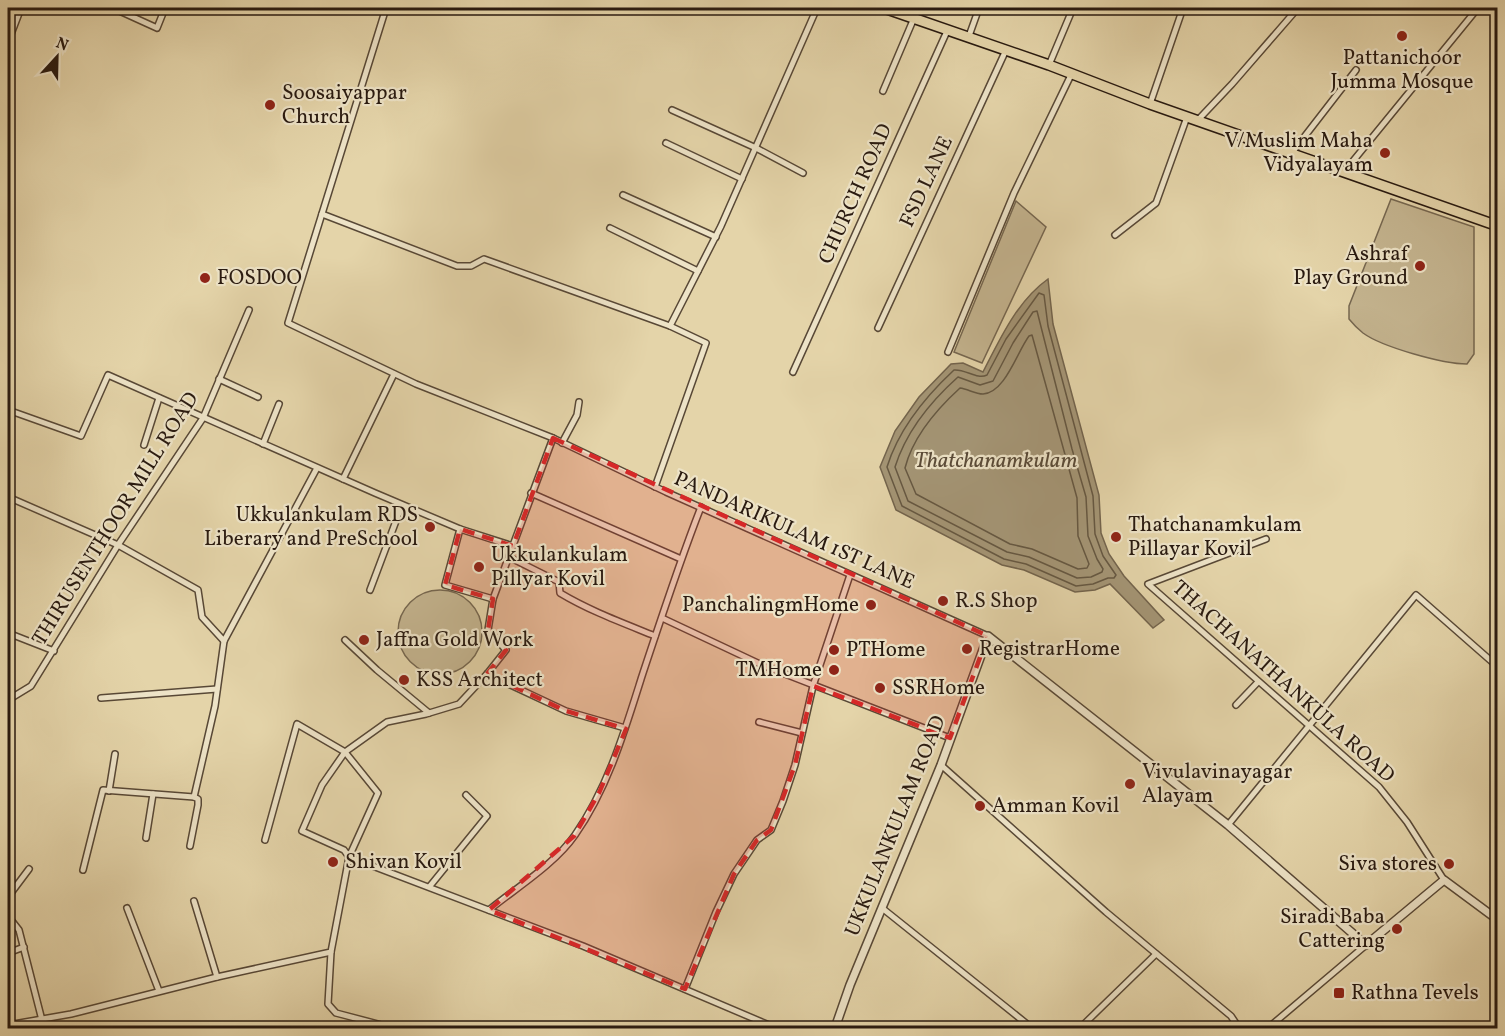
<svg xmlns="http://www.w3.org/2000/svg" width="1505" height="1036" font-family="Vollkorn,serif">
  <rect width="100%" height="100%" fill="#e4d4a9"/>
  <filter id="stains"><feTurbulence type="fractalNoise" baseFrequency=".00333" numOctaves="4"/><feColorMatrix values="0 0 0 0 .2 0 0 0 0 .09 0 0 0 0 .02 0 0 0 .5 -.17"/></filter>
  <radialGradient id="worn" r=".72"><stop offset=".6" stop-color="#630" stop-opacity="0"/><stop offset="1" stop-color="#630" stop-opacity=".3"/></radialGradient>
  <g fill="#c4b48f" stroke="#766750" stroke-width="1.5">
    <path d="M1391,199L1474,227V354L1467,364C1443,364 1382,347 1363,333C1358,329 1353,324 1349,319V306Z"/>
    <polygon points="1016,201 1046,227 982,363 954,352"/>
    <circle cx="440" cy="632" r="42"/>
  </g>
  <path fill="#a49575" stroke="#73644d" stroke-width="1.5" d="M1048,279L1053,324L1099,495L1101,533L1109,554L1124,576L1164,620L1153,628L1110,584L1095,590L1075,592L1024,570L1002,565L896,510L880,467L895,431L919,397L951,364L963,363L983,372C1000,339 1017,301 1048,279Z"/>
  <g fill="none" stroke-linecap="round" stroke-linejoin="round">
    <g stroke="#665842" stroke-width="1.5">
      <path d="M1039,293L1044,295L1048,326L1093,496L1095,534L1103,556L1116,575L1114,578H1108L1093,584L1076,586L1026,564L1004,559L902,506L887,467C899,428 925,397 954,370C966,369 977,380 987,375L1006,339Z"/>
      <path d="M1037,311L1072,449L1086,497L1088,536L1097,559L1103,569L1102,572L1091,577L1077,578L1029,557L1007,552L908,501L895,467C906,432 930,402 958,377L980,385L993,381L1013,343L1033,312Z"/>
      <path d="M1032,335L1077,498L1078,536L1089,564L1087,568L1078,569L1032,549L1010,544L916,494L905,468C913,436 937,409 960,388C968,389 975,394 983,394C1005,393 1017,352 1029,336Z"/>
    </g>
    <g stroke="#584836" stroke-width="8">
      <g id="minor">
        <polyline points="113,8 157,28 165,8"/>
        <polyline points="386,8 288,323 416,384 553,438 666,492 988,636"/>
        <polyline points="969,36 979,8"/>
        <polyline points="8,42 21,8"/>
        <polyline points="1049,65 1073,8"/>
        <polyline points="883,91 914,18"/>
        <polyline points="1150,104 1183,8"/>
        <polyline points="672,110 756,148 803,173"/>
        <polyline points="1197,121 1232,84 1298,8"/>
        <polyline points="666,143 742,179"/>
        <polyline points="1291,154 1356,70"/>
        <polyline points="1344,172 1478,8"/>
        <polyline points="623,195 716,237"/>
        <polyline points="322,214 457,266 471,266 484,259 670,326"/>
        <polyline points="610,228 698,271"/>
        <polyline points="1115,235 1156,203 1187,117"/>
        <polyline points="878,328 1006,50"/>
        <polyline points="948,352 1014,193 1071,75"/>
        <polyline points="793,372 948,29"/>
        <polyline points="219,379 258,397"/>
        <polyline points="8,410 81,436 108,375 375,493 460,529 513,546"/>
        <polyline points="553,438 493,599 488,630 506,650 487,674 459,704 426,714 387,722 345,752 378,793 349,857 583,946 776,1028"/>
        <polyline points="562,443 577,415 579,402"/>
        <polyline points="263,444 279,404"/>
        <polyline points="144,445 159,398"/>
        <polyline points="343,479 394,374"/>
        <polyline points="655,487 706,343 670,326 721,226 817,8"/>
        <polyline points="531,493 681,559"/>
        <polyline points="8,497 118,545 198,590 202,617 224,641 317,468"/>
        <polyline points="460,529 445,585 493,599"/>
        <polyline points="1266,539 1148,584 1379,787 1407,822 1444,880"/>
        <path d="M509,557L559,582L560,593C590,611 623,623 655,636"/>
        <polyline points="370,590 402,505"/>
        <polyline points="662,618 762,665 950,738"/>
        <polyline points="8,633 54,651"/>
        <polyline points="345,640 377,670 429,713"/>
        <polyline points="487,674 566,711 625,728"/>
        <polyline points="101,698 217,689"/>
        <polyline points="8,700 31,686 118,545 203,418 249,310"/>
        <polyline points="1236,705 1258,682"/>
        <polyline points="759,722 802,733"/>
        <polyline points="941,765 1106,912 1231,1016 1239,1028"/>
        <polyline points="109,791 115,754"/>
        <polyline points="1228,825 1416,595 1498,667"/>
        <polyline points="146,838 153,794"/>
        <polyline points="190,846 198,805 198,799 194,797"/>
        <polyline points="83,870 103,790 194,797 215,706 224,641"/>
        <polyline points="430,886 487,816 466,795"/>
        <polyline points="8,897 29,869"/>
        <polyline points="194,901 217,977"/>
        <polyline points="127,908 159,991"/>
        <polyline points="882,908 1032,1028"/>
        <path d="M489,910C516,888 555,864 575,835C608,788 625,730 642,676C661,619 679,563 701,507"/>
        <polyline points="8,916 19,930 44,1028"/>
        <polyline points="331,952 328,1004 336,1013 393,1028"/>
        <polyline points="8,953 24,947"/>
        <polyline points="685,989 716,912 734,874 757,840 771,830 783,801 795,765 813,686 850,575"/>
        <polyline points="8,1025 71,1014 217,977 331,952 349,857 344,850 302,831 322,785 345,752 297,724 265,840"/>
        <polyline points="1080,1028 1156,954"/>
        <polyline points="1268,1028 1366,945"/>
      </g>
    </g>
    <g stroke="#584836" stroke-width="10">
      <polyline id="tertiary" points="835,1028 850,985 941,765 988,636 1228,825 1366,945 1444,880 1498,920"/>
    </g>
    <g stroke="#291a10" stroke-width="12">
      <polyline id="trunk" points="884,8 1049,65 1150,104 1498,226"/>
    </g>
    <use href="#minor" stroke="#ede3c7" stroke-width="5"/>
    <use href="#tertiary" stroke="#ede3c7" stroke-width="7"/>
    <use href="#trunk" stroke="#e4d4a9" stroke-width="9"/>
  </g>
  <path fill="#d62828" fill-opacity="0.2" stroke="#d62828" stroke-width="4.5" stroke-dasharray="12 8" stroke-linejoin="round" d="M553,438L988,636L950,738L813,686L795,765L771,830L757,840L734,874L685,989L489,910L574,836L599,793L626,729L566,711L487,674L506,650L488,630L493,599L445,585L460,529L513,546Z"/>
  <g fill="#8f2418" stroke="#ede3c7" stroke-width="2">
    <circle cx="1402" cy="36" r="6"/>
    <circle cx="270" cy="105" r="6"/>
    <circle cx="1385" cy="153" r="6"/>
    <circle cx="1420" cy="266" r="6"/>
    <circle cx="205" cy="278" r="6"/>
    <circle cx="430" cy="527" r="6"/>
    <circle cx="1116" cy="537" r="6"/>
    <circle cx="479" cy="567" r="6"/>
    <circle cx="943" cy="601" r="6"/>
    <circle cx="871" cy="605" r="6"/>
    <circle cx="364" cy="640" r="6"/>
    <circle cx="967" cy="649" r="6"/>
    <circle cx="834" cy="650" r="6"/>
    <circle cx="834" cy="670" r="6"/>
    <circle cx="404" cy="680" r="6"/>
    <circle cx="880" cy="688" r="6"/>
    <circle cx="1130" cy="784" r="6"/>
    <circle cx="980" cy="806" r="6"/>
    <circle cx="333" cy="862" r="6"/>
    <circle cx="1449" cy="864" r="6"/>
    <circle cx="1397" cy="929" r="6"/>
    <rect x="1333" y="987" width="12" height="12" rx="3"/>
  </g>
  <g text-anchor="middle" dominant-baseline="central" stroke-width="4.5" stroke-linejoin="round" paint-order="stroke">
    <g font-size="21" fill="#291a10" stroke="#ede3c7" text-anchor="start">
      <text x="1402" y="58" text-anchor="middle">Pattanichoor<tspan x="1402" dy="24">Jumma Mosque</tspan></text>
      <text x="282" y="93">Soosaiyappar<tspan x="282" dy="24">Church</tspan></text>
      <text x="1373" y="141" text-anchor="end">V/Muslim Maha<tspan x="1373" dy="24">Vidyalayam</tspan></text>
      <text x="1408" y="254" text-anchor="end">Ashraf<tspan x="1408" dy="24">Play Ground</tspan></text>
      <text x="217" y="278">FOSDOO</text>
      <text x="418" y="515" text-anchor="end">Ukkulankulam RDS<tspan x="418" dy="24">Liberary and PreSchool</tspan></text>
      <text x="1128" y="525">Thatchanamkulam<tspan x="1128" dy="24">Pillayar Kovil</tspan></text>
      <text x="491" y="555">Ukkulankulam<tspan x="491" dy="24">Pillyar Kovil</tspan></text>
      <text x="955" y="601">R.S Shop</text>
      <text x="859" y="605" text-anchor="end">PanchalingmHome</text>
      <text x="376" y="640">Jaffna Gold Work</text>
      <text x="979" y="649">RegistrarHome</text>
      <text x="846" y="650">PTHome</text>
      <text x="822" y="670" text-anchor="end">TMHome</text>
      <text x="416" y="680">KSS Architect</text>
      <text x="892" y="688">SSRHome</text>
      <text x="1142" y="772">Vivulavinayagar<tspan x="1142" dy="24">Alayam</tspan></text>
      <text x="992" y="806">Amman Kovil</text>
      <text x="345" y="862">Shivan Kovil</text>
      <text x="1437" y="864" text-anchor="end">Siva stores</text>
      <text x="1385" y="917" text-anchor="end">Siradi Baba<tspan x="1385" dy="24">Cattering</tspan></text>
      <text x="1351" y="993">Rathna Tevels</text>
    </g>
    <g font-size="21" fill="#291a10" stroke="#ede3c7">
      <text transform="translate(927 182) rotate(-65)">FSD LANE</text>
      <text transform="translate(856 194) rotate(-66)">CHURCH ROAD</text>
      <text transform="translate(116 519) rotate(-58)">THIRUSENTHOOR MILL ROAD</text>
      <text transform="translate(794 531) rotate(24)">PANDARIKULAM 1ST LANE</text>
      <text transform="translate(1283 682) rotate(42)">THACHANATHANKULA ROAD</text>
      <text transform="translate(896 826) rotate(-68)">UKKULANKULAM ROAD</text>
    </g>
    <g font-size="22" font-style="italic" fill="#5a4b38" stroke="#ede3c7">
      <text x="996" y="461">Thatchanamkulam</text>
    </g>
  </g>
  <rect width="1505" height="1036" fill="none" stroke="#e4d4a9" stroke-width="30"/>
  <rect x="9" y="9" width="1487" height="1018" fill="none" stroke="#291a10" stroke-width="3"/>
  <rect x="15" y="15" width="1475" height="1006" fill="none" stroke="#291a10" stroke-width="1.5"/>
  <g transform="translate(57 57) rotate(22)" stroke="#ede3c7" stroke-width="4.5" paint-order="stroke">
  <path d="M0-4.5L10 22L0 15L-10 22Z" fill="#291a10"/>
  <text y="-9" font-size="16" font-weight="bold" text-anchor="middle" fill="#291a10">N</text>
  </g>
  <rect width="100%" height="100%" filter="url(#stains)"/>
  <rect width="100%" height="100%" fill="url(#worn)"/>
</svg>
